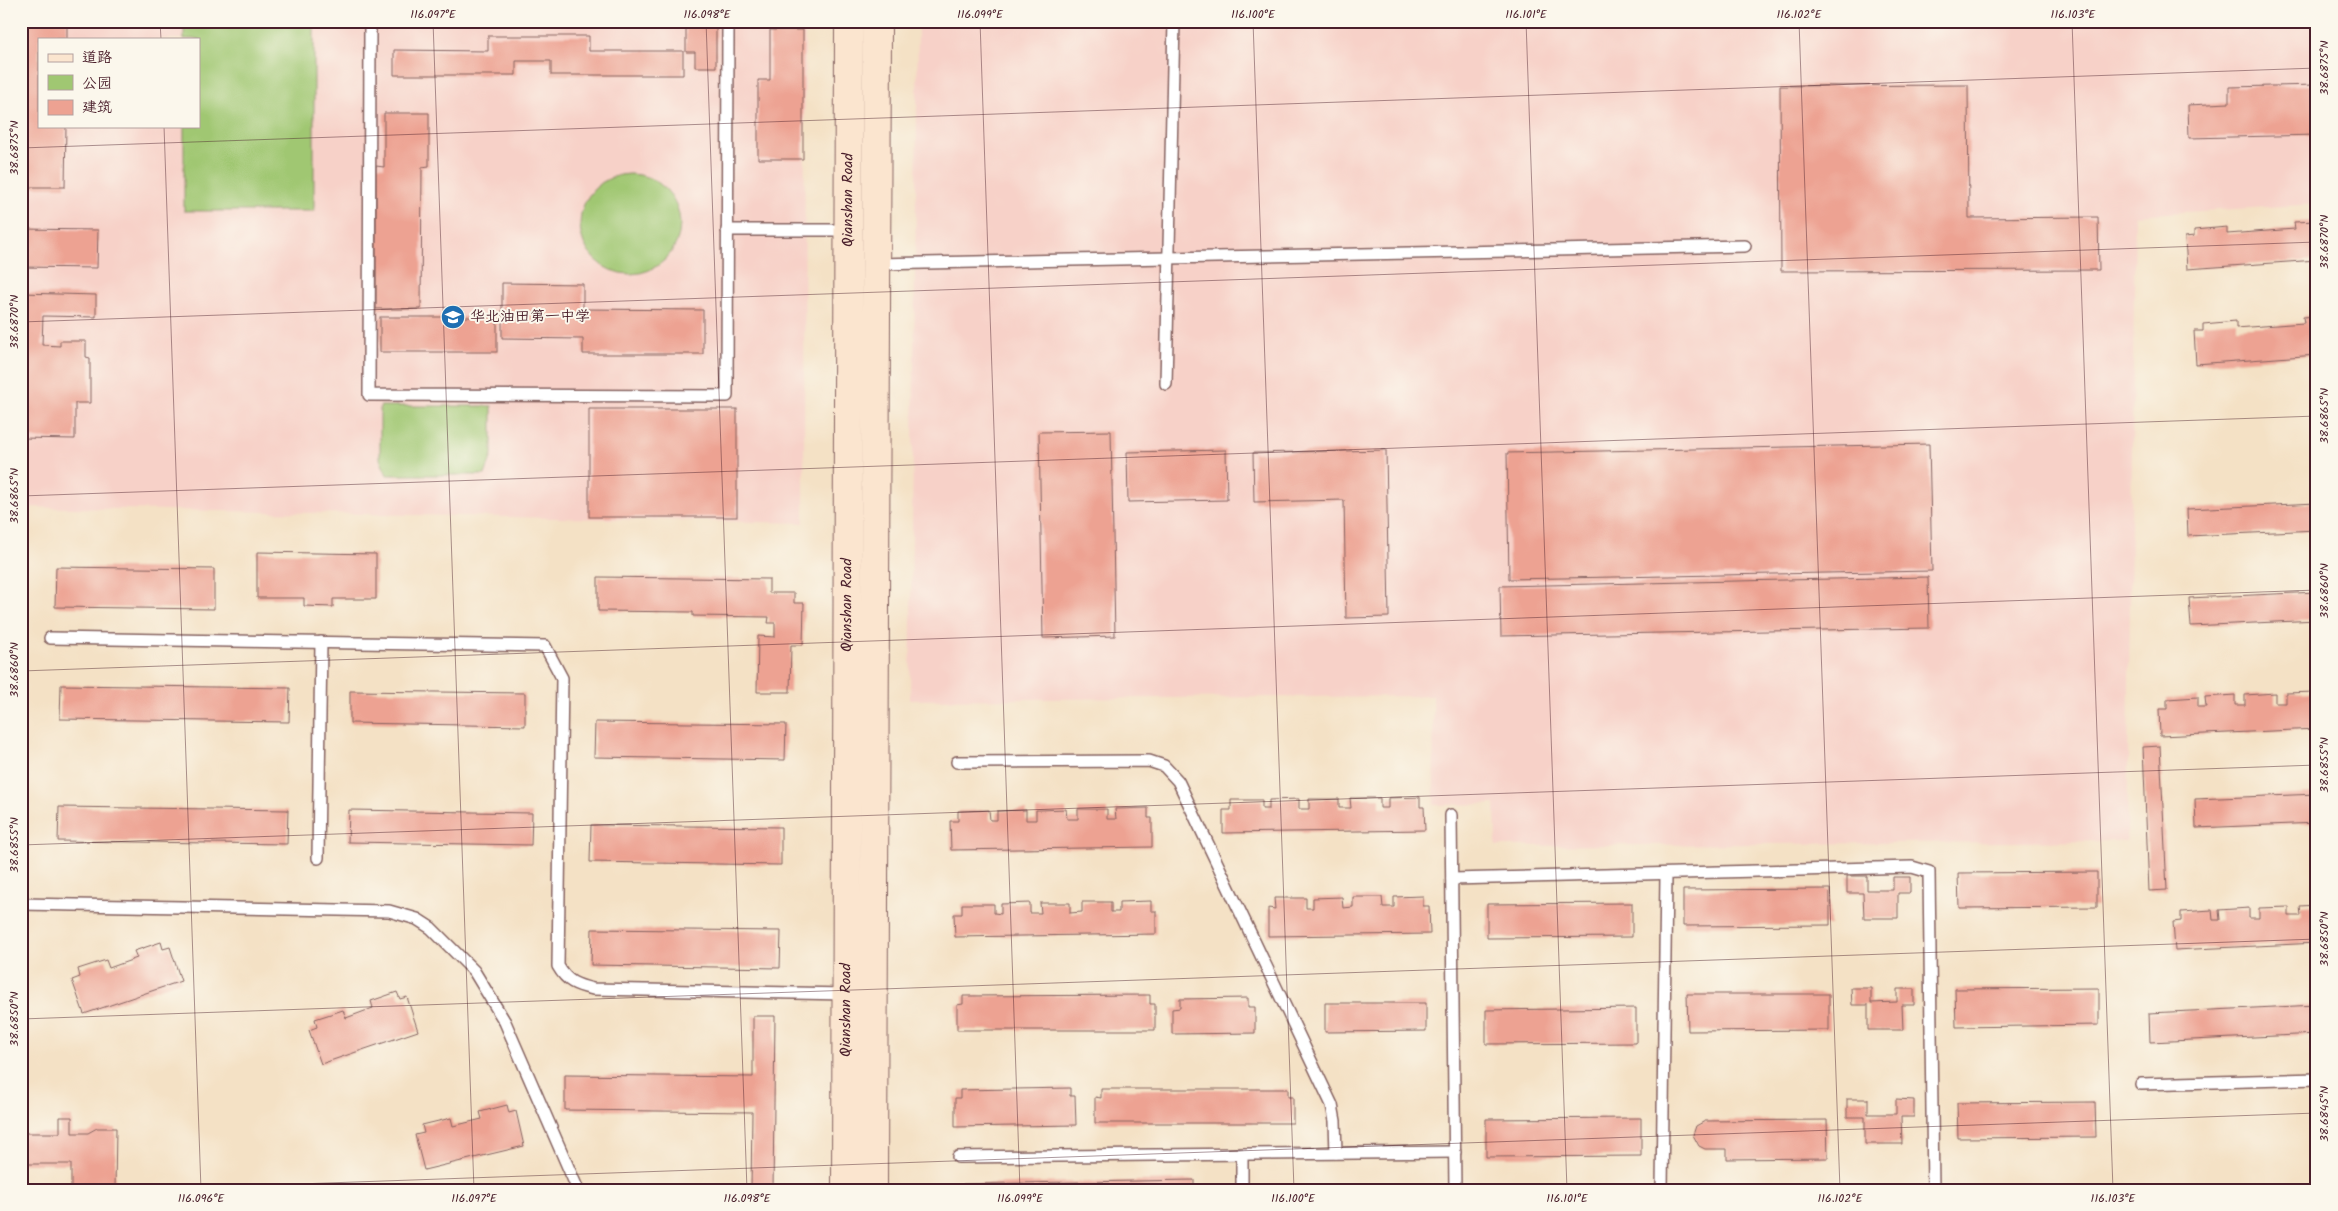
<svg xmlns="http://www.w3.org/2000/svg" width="2338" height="1211" font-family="Kalam,'LXGW WenKai TC',sans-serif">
  <rect width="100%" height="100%" fill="#fbf7ec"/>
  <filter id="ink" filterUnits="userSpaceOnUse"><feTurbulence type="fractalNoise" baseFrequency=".02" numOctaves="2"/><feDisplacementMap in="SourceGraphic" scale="10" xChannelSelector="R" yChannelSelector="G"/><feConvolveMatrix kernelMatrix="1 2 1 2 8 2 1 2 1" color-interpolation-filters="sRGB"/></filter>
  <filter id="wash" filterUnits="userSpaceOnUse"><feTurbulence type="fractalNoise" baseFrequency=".0096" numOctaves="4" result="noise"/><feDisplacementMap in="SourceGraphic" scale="20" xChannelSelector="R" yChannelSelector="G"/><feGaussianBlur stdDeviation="1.12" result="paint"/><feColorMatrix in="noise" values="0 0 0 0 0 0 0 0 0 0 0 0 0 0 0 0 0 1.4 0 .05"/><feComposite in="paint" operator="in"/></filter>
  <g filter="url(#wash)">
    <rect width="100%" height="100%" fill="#f4e1c5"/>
    <g fill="#f7d1c8" fill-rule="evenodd">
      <path d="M21,21H805L804,523L21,507ZM39,39H199V126H39Z"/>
      <polygon points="918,21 2317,21 2317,204 2135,215 2127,841 1496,846 1495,804 1434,805 1433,696 910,700"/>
    </g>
    <g fill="#a0c772" stroke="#75734e">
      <polygon points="184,21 314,21 314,211 184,211 184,126 199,126 199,39 184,39"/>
      <circle cx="630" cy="224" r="50"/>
      <polygon points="380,406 492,406 492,455 485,475 387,475 380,459"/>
    </g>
    <g id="blocks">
      <g fill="#eda292">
        <polygon points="21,21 67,21 67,39 39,39 39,126 66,126 65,187 21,187"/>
        <polygon points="686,21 716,21 716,67 695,67 695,52 686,52"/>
        <polygon points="770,30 803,30 803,159 758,159 758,80 770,80"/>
        <polygon points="488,36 589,36 589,51 683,51 683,75 551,75 551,61 516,61 516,75 394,75 394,50 488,51"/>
        <polygon points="1968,85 1969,218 2098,217 2099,270 1781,271 1780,86"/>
        <polygon points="2317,85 2317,135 2189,138 2188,105 2229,103 2229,87"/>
        <polygon points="384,113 429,113 429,166 422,167 421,309 376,309 376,166 384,167"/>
        <polygon points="2317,221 2317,260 2187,269 2185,237 2194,236 2194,230 2227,227 2227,234 2295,229 2294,222"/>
        <polygon points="21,229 98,230 97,268 21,267"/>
        <polygon points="502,283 583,284 583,309 703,310 703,354 583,354 583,339 502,338"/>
        <polygon points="21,293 96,295 96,317 43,316 42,345 60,346 60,341 86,341 86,357 90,358 90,403 75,403 75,439 21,438"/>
        <polygon points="2317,316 2317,355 2196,364 2194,331 2203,331 2203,324 2236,321 2236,328 2304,323 2303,317"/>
        <rect x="380" y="317" width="117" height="35"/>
        <rect x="589" y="409" width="148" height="108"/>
        <polygon points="1111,431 1115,636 1043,638 1039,432"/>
        <polygon points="1929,444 1932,571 1509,579 1507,453"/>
        <polygon points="1226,450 1227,500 1128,502 1127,452"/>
        <polygon points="1386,450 1389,617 1346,618 1344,500 1254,502 1253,453"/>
        <polygon points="2317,503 2317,530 2188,536 2187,509"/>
        <polygon points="257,552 376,554 376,599 333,599 333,607 304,606 304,598 257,598"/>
        <polygon points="56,567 214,569 214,609 55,607"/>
        <polygon points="598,577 769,579 769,593 794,593 794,603 804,603 803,645 791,645 790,692 757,692 758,636 775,637 775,623 768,623 769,617 693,616 693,612 598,611"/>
        <polygon points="1928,577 1929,628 1501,636 1500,586"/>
        <polygon points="2317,592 2317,620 2191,626 2189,598"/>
        <polygon points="61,685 290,688 289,722 60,719"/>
        <polygon points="350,691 525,693 525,726 350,723"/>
        <polygon points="2315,692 2317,729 2160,736 2159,709 2167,709 2167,699 2198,697 2198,707 2206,707 2205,697 2235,695 2235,705 2245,705 2245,695 2275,693 2275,703 2286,703 2286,693"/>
        <polygon points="595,722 786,724 785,760 594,757"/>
        <polygon points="2160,746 2167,890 2149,891 2143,747"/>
        <polygon points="2317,794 2317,823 2196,828 2195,799"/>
        <polygon points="1420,797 1420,807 1424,807 1425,830 1223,833 1223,810 1231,810 1231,800 1262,800 1262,809 1269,809 1269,800 1299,799 1299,809 1309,809 1309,799 1339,799 1339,808 1351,808 1350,798 1380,798 1380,808 1388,808 1388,798"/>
        <polygon points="59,807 288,810 287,844 58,841"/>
        <polygon points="1148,808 1148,818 1152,818 1152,847 951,850 950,821 958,821 958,811 989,810 990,820 997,820 997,811 1026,810 1026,820 1036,820 1036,810 1066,809 1067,819 1078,819 1078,809 1107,809 1107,819 1116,819 1115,809"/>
        <polygon points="349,810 532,813 531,845 348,842"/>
        <polygon points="591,825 781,827 781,865 590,862"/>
        <polygon points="2097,872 2097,907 1959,908 1958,873"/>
        <polygon points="1847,876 1867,876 1867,890 1893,890 1893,877 1910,877 1910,893 1898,893 1898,918 1864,918 1863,893 1847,893"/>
        <polygon points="1830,889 1830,925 1683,926 1683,890"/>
        <polygon points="1423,896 1423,906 1429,906 1430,934 1268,936 1268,908 1275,909 1274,898 1306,898 1306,908 1313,908 1313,898 1342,897 1343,908 1353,907 1353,897 1382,897 1383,907 1394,907 1394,897"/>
        <polygon points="1151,901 1151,911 1156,911 1156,934 955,937 954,914 962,914 962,904 994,904 994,913 1001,914 1001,904 1030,903 1030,913 1041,913 1040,903 1070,903 1070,913 1082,912 1082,902 1111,902 1111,912 1119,912 1119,902"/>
        <polygon points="1632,903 1632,937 1487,938 1487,904"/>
        <polygon points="2317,905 2317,943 2175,950 2173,922 2181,921 2181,912 2212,910 2213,920 2220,920 2219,910 2249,908 2249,918 2259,918 2259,908 2289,907 2289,916 2301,916 2300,906"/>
        <polygon points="592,929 781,931 780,968 591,965"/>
        <polygon points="161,942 163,949 170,947 181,981 84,1014 72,980 80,977 78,969 106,960 109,968 137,958 134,951"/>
        <polygon points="1851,988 1871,988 1871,1003 1897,1002 1897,989 1914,989 1914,1005 1902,1005 1903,1030 1868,1030 1868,1005 1852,1005"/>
        <polygon points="2099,988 2099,1025 1956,1027 1955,989"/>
        <polygon points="397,992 400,999 407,997 418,1031 321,1064 309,1030 317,1027 315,1019 343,1010 346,1018 373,1008 371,1001"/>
        <polygon points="1687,994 1829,994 1829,1030 1688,1031"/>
        <polygon points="1150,995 1150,1004 1155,1004 1155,1030 957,1030 957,1005 963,1004 963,996"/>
        <polygon points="1248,998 1248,1007 1255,1007 1255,1033 1172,1034 1172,1009 1180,1008 1180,999"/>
        <polygon points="1325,1003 1426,1003 1426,1031 1325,1032"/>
        <polygon points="2317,1005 2317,1034 2150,1042 2149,1013"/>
        <polygon points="1636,1008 1636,1043 1486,1044 1486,1010"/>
        <polygon points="753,1016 775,1016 773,1190 751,1190 752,1112 565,1110 565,1075 753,1077"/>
        <polygon points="1070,1088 1070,1096 1075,1096 1076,1125 955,1127 955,1098 960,1098 960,1090"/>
        <polygon points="1101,1089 1288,1089 1288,1097 1293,1097 1293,1123 1095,1123 1095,1097 1101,1098"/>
        <polygon points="1847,1099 1868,1099 1868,1114 1896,1114 1896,1099 1914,1100 1914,1117 1901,1117 1902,1144 1865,1144 1865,1117 1847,1117"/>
        <polygon points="2095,1102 2096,1137 1958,1138 1957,1103"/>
        <polygon points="507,1105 509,1113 516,1111 524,1146 424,1170 415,1135 424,1133 422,1125 451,1118 453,1126 482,1119 480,1112"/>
        <polygon points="60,1117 72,1117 72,1133 88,1133 97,1128 116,1128 115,1190 71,1190 71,1164 21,1164 21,1133 60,1133"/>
        <polygon points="1641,1118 1641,1156 1486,1157 1486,1119"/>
        <polygon points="1827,1120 1828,1158 1727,1159 1727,1149 1705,1149 1699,1146 1693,1135 1696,1126 1705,1121"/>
        <polygon points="1194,1180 1194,1190 963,1190 963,1184"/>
      </g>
    </g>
  </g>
  <g filter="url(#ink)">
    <use href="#blocks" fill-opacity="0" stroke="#866361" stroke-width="1"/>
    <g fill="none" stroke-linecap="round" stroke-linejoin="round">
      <g stroke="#866361" stroke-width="14">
        <g id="service">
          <polyline points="370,21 369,395 727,396 728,21"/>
          <polyline points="727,230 848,230"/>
          <polyline points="876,264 1745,246"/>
          <polyline points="1166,384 1174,21"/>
          <path d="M50,638L545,646L562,678L558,966C567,982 576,985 593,989L846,994"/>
          <polyline points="957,762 1149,761 1164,766 1178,781 1332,1105 1335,1121 1336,1153"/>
          <polyline points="1451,815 1455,1190"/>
          <polyline points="318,858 321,642"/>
          <polyline points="1452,879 1912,867 1929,872 1933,1190"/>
          <polyline points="21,904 389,911 417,919 431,928 474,971 505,1022 578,1190"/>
          <polyline points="2141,1084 2317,1079"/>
          <polyline points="1242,1154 1242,1190"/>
          <polyline points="958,1157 1455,1152"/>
          <polyline points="1662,1190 1666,875"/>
        </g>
      </g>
      <g stroke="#866361" stroke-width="30">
        <g id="secondary">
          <path id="s1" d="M846,1190L849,21"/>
          <polyline points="873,1190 877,21"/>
        </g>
      </g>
      <use href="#service" stroke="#fff" stroke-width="11"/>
      <use href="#secondary" stroke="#fbe5cf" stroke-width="28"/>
    </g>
  </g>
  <path fill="none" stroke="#4a1f2b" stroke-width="1" stroke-opacity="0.45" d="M160,21L161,39M433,21L474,1190M706,21L747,1190M980,21L1020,1190M1253,21L1294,1190M1526,21L1567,1190M1799,21L1840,1190M2072,21L2113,1190M164,126L201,1190M21,148L2317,68M21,322L2317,242M21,496L2317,416M21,671L2317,590M21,845L2317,765M21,1019L2317,939M128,1190L2317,1113"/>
  <defs>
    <g id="school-disc" transform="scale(1.25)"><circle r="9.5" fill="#1f6fb2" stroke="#fbf7ec"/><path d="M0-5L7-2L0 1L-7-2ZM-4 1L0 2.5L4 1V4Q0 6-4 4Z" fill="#fff"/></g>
  </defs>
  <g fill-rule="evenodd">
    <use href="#school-disc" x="453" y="317"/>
  </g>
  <g text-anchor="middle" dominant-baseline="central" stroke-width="4" stroke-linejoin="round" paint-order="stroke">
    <g font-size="15" fill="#4a1f2b" stroke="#fbf7ec">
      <text stroke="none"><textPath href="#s1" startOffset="990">Qianshan Road</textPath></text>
      <text stroke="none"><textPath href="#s1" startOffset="585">Qianshan Road</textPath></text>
      <text stroke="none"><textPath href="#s1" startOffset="180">Qianshan Road</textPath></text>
    </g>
    <g font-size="15" fill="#4a1f2b" stroke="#fbf7ec" text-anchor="start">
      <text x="470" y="317">华北油田第一中学</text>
    </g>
  </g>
  <rect width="2338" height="1211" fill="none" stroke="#fbf7ec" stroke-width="55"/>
  <rect x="38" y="38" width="162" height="90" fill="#fbf7ec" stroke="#b4a19f"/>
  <rect x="48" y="54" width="25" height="8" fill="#fbe5cf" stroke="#b4a19f"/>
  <text x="82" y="62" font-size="15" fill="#4a1f2b">道路</text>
  <rect x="48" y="75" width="25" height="15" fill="#a0c772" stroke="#b4a19f"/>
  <text x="82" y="88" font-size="15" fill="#4a1f2b">公园</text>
  <rect x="48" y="100" width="25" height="15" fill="#eda292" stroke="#b4a19f"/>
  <text x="82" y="112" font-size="15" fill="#4a1f2b">建筑</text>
  <rect x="28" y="28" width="2282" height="1156" fill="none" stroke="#4a1f2b" stroke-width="2"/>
  <g font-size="12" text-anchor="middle" fill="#4a1f2b">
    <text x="433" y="18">116.097°E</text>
    <text x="707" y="18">116.098°E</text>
    <text x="980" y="18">116.099°E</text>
    <text x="1253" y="18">116.100°E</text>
    <text x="1526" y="18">116.101°E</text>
    <text x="1799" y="18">116.102°E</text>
    <text x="2073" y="18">116.103°E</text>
    <text transform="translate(2324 68) rotate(-90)" y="4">38.6875°N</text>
    <text transform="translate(14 148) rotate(-90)" y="4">38.6875°N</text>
    <text transform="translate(2324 242) rotate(-90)" y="4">38.6870°N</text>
    <text transform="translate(14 322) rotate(-90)" y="4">38.6870°N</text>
    <text transform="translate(2324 416) rotate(-90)" y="4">38.6865°N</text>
    <text transform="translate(14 496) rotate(-90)" y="4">38.6865°N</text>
    <text transform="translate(2324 591) rotate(-90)" y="4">38.6860°N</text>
    <text transform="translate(14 670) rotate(-90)" y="4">38.6860°N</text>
    <text transform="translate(2324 765) rotate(-90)" y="4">38.6855°N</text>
    <text transform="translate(14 845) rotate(-90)" y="4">38.6855°N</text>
    <text transform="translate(2324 939) rotate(-90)" y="4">38.6850°N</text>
    <text transform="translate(14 1019) rotate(-90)" y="4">38.6850°N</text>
    <text transform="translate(2324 1114) rotate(-90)" y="4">38.6845°N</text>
    <text x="201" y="1202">116.096°E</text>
    <text x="474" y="1202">116.097°E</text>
    <text x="747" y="1202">116.098°E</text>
    <text x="1020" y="1202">116.099°E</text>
    <text x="1293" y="1202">116.100°E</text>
    <text x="1567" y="1202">116.101°E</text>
    <text x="1840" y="1202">116.102°E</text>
    <text x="2113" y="1202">116.103°E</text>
  </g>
</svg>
